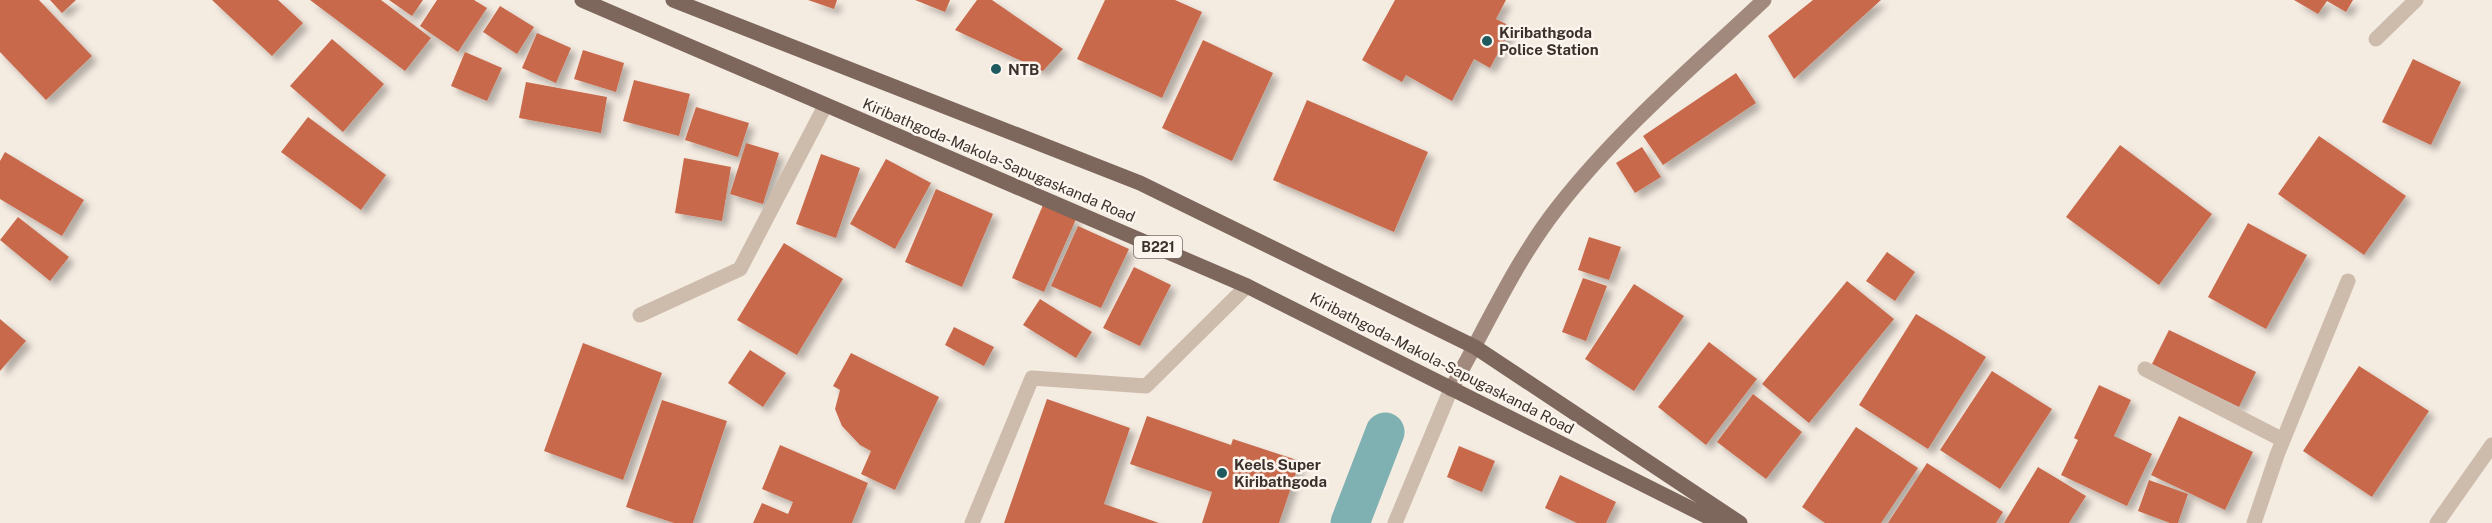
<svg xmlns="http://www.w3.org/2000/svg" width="2492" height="523" font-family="'Public Sans',sans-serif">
  <defs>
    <filter id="shadow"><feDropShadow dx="5.5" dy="5.5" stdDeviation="3" flood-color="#0004"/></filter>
  </defs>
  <rect width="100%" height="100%" fill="#f4ebe1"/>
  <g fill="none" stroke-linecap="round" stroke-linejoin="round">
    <polyline stroke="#7fb0b2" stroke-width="39" points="1350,523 1385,432"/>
  </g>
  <g fill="#c8694b" filter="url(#shadow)">
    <polygon points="0,0 39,0 92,56 46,100 0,52"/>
    <polygon points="50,0 76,0 62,13"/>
    <polygon points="212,0 278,0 303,23 272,56"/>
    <polygon points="310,0 381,0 431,38 405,71"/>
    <polygon points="389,0 423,0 412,16"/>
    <polygon points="437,0 474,0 487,8 458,52 420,26"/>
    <polygon points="808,0 837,0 834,9"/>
    <polygon points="915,0 950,0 945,12"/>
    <polygon points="977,0 992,0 1063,49 1043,71 955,30"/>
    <polygon points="1105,0 1175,0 1202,12 1162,98 1077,59"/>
    <polygon points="1395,0 1506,0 1496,19 1512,27 1490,68 1474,59 1452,101 1406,75 1402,82 1362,60"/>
    <polygon points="1813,0 1881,0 1794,79 1768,36"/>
    <polygon points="2294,0 2353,0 2346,12 2327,1 2318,14"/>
    <polygon points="500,6 534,27 517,54 483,32"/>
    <polygon points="537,33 571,48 556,83 522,68"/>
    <polygon points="332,39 384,84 343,132 290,86"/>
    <polygon points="1203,40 1273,73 1232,161 1162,128"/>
    <polygon points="583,50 624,63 616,92 574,79"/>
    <polygon points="465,52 502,68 487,101 451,86"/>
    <polygon points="2413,59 2461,82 2431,145 2382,122"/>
    <polygon points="1736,73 1756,103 1663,165 1643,136"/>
    <polygon points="634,80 690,94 679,136 623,121"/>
    <polygon points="526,82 607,97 601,133 519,118"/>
    <polygon points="1307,100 1428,152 1394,232 1273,180"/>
    <polygon points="696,107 749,123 738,157 685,140"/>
    <polygon points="308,117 386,175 361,210 281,152"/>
    <polygon points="2319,136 2406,196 2364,255 2278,194"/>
    <polygon points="746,143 779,153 763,204 730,194"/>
    <polygon points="2120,145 2212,214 2159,285 2066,217"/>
    <polygon points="1642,147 1661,177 1635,193 1616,163"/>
    <polygon points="5,152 84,200 62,236 0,199 0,161"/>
    <polygon points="821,154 860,168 836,238 796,224"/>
    <polygon points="684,158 731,167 722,221 675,213"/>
    <polygon points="886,159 931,183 895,249 850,224"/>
    <polygon points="936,189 993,214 962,287 905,262"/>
    <polygon points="1043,205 1076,219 1044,292 1012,278"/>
    <polygon points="18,217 69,257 50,281 0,240"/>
    <polygon points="2248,223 2307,255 2266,329 2208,297"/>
    <polygon points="1078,226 1129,249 1101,308 1051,286"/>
    <polygon points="1589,237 1621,247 1609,280 1578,270"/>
    <polygon points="784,243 843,279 797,355 737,320"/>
    <polygon points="1887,252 1915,272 1895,301 1866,281"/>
    <polygon points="1134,267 1171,285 1140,346 1103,328"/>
    <polygon points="1583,278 1607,286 1586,341 1562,332"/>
    <polygon points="1847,281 1894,319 1809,423 1762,384"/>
    <polygon points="1634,284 1684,316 1634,391 1585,359"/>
    <polygon points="1040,299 1092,332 1076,358 1023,325"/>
    <polygon points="1916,314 1986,357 1928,449 1859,405"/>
    <polygon points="0,319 26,341 0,371"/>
    <polygon points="954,327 994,347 984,366 945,345"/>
    <polygon points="2169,330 2256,372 2239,407 2152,364"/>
    <polygon points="1709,342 1757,379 1706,445 1658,407"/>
    <polygon points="583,343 662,373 623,480 544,451"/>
    <polygon points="750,350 786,373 763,407 728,383"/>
    <polygon points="851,353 939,397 895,490 861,474 871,451 860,445 842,426 835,409 840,390 833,386"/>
    <polygon points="2359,366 2429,411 2372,497 2303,451"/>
    <polygon points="1992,371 2052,409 2000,489 1940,450"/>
    <polygon points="2099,385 2131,400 2114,436 2152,454 2127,506 2061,475 2078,440 2074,438"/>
    <polygon points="1753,394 1802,432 1766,479 1717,442"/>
    <polygon points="1047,399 1130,428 1104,504 1159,523 1004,523"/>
    <polygon points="662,400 727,421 693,523 674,523 626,507"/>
    <polygon points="1147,416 1231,445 1233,439 1300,461 1279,523 1202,523 1212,492 1130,464"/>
    <polygon points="2179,416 2253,452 2225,510 2151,475"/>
    <polygon points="1856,427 1918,468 1881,523 1825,523 1802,507"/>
    <polygon points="780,445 868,483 852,523 753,523 762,503 788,514 793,502 762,489"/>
    <polygon points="1459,446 1495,461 1482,492 1447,477"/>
    <polygon points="1927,463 2003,512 1996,523 1888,523"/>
    <polygon points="2038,467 2086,496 2069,523 2004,523"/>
    <polygon points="1560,475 1616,502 1606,523 1577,523 1545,508"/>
    <polygon points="2149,480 2188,494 2178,523 2170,523 2138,511"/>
  </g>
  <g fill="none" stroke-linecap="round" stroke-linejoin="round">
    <polyline stroke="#cdbbac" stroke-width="15" points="972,523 1032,378 1146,386 1247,286"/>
    <g stroke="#cdbbac" stroke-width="15">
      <polyline points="2376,39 2416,0"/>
      <polyline points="640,315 740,269 825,106"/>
      <polyline points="2145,369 2283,440"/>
      <polyline points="1395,523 1451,389"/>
      <polyline points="2254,523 2277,455 2348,281"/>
      <polyline points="2437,523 2492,445"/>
    </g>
    <path stroke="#a18a7d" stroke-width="15" d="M1451,389C1486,328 1514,263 1558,207C1618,130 1693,67 1764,0"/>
    <g stroke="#7d675c" stroke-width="15">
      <polyline points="582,0 1247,286 1720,523"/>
      <polyline points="673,0 1140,183 1475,347 1740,523"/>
    </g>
  </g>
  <g fill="#1f5a5e" stroke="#fbf5ee" stroke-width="2">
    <circle cx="1487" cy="41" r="6"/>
    <circle cx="996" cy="69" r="6"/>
    <circle cx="1222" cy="473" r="6"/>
  </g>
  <g text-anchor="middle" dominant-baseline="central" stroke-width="5" stroke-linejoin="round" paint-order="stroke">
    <rect fill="#fbf5ee" stroke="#756b66" stroke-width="1.5" x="1134" y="236" width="48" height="22" rx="4.5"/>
    <g font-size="14" font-weight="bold" fill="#3b302b">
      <text x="1158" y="247">B221</text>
    </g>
    <g font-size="15" font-weight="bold" fill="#3b302b" stroke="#fbf5ee" text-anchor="start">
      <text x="1499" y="32">Kiribathgoda<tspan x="1499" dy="17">Police Station</tspan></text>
      <text x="1008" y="69">NTB</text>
      <text x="1234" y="464">Keels Super<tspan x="1234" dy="17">Kiribathgoda</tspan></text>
    </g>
    <g font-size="15" fill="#3b302b" stroke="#fbf5ee">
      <text transform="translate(999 160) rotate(23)">Kiribathgoda-Makola-Sapugaskanda Road</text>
      <text transform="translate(1442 363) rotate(27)">Kiribathgoda-Makola-Sapugaskanda Road</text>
    </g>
  </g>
</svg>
